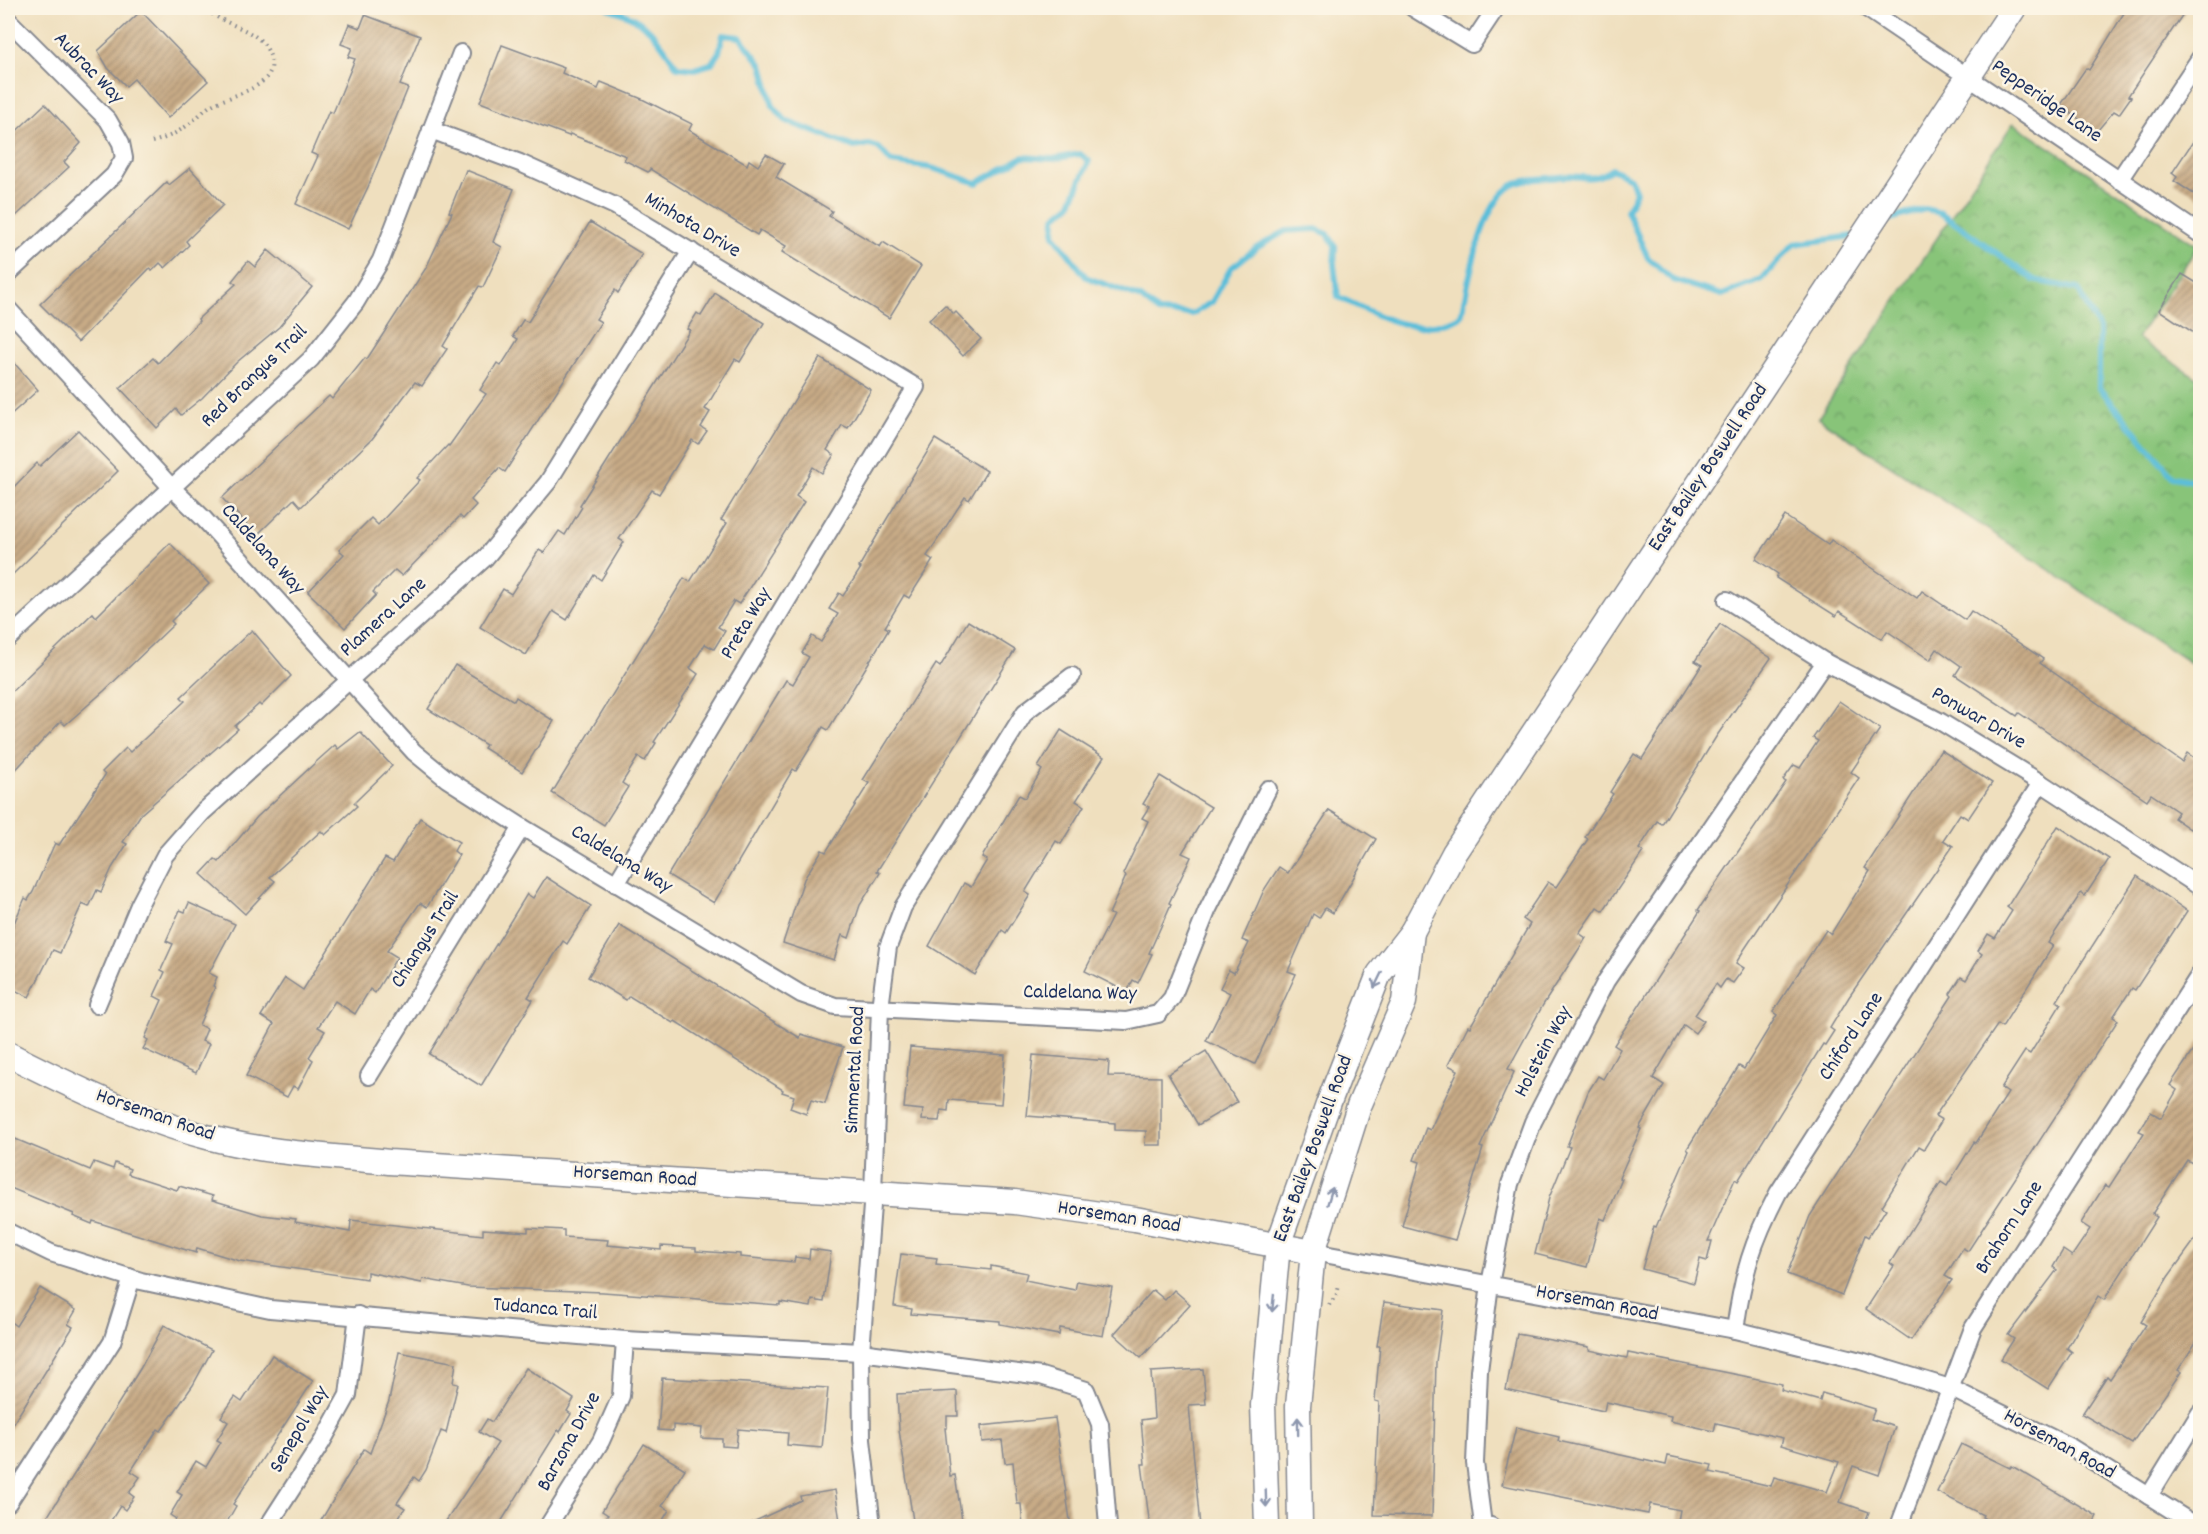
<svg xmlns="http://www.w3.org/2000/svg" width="2208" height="1534" font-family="Dekko,sans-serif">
  <defs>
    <pattern id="park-crowns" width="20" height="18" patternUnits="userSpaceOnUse" patternTransform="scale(1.5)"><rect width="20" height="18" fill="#88c479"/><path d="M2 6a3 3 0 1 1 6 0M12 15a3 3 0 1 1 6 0" fill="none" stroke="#6ea066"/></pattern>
    <pattern id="building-hatch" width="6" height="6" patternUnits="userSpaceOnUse" patternTransform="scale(1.5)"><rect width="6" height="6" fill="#c8ab86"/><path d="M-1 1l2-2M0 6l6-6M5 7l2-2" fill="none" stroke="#a28c71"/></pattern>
  </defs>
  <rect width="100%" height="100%" fill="#fcf5e5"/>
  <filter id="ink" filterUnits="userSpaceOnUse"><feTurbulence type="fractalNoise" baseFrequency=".0167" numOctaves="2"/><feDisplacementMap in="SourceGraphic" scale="12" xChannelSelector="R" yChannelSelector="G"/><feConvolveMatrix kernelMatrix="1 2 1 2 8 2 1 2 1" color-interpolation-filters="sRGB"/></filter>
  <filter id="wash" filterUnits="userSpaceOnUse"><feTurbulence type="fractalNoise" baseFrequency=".008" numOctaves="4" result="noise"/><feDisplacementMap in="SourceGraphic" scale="24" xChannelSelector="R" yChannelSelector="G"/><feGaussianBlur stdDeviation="1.35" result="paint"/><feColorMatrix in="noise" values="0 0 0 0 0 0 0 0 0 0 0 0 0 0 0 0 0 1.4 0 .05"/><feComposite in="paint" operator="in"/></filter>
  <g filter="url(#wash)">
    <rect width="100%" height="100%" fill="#efdfbe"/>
    <polygon fill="url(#park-crowns)" stroke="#527a6c" stroke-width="1.5" points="2013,123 2198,246 2137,338 2200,380 2200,669 1818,418"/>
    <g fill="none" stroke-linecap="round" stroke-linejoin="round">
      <g stroke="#5bbed9" stroke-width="6">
        <path d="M608,8C646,19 656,35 677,67L694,69L711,64L719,52L723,35L740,37L762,65L773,106L786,121L854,147L869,145L879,148L891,162L932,168L977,183L1023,157L1053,159L1080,154L1089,161L1070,205L1055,217L1054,235L1086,277L1141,298L1158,312L1192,314L1212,302L1231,268L1258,247L1286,231L1316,229L1328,234L1335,246L1334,265L1338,297C1381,316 1415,340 1461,316C1469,282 1481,196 1518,183C1530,178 1546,179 1559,177C1584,173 1589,185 1612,169L1630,178L1636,192L1627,211L1648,258L1673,280L1722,295L1761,280L1794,244L1853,236"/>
        <polyline points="1883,221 1925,209 1941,213 2034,280 2078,289 2099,329 2099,387 2173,477 2200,482"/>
      </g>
    </g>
    <g id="blocks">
      <g fill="url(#building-hatch)">
        <polygon points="2127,8 2187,8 2128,96 2131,97 2119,114 2114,111 2097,131 2060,106 2086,68 2089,70"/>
        <polygon points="141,11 208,81 168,118 134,79 126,86 108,68 98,51"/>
        <polygon points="365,15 420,36 400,85 408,88 368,187 348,229 296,204 318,156 311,153 329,111 333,113 355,59 348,57 352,48 341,44 349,24 360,28"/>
        <polygon points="502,45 564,68 562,73 598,89 601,82 642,99 692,124 689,130 747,165 749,160 758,166 766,154 784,164 776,177 832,211 829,216 880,247 883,242 921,266 889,318 782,252 786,246 760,230 757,235 650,169 648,172 624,160 626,156 570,134 569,136 480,102"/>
        <polygon points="45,104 81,143 64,162 69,167 16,216 8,207 8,139"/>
        <polygon points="2200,131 2200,198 2174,181 2177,177 2172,173"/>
        <polygon points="190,168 223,205 186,241 189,245 165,268 160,263 152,271 150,268 78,342 40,304 167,182 169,185"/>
        <polygon points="466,170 514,189 493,242 502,247 483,287 479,286 443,346 447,349 422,386 415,382 372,439 301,507 294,499 257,535 222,498 329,396 332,399 365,358 367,359 426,268 452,213 449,212"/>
        <polygon points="590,222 642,254 618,293 615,290 596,319 601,322 505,472 499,468 471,500 476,505 463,519 460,516 402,576 395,570 373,592 376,595 345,628 308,592 344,554 339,550 371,518 378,525 420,480 417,478 448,445 449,446 486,394 480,390 497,363 501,366 518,339 513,336 523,320 528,322"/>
        <polygon points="268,250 312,287 279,327 237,362 202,398 181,415 176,409 157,428 120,388 153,358 158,363 199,321 198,319 236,284 232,281 248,261 255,267"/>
        <polygon points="2182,274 2200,285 2200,337 2159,310"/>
        <polygon points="715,293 764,323 740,362 735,359 705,409 710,412 701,427 707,431 698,444 692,440 659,494 652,490 619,539 624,542 601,580 594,575 567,620 553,611 526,655 480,627 503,589 511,594 539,550 544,553 559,531 565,535 582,507 580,505 690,330 687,329 697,313 701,316"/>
        <polygon points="945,305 954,314 956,312 981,339 963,356 929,320"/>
        <polygon points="8,356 38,390 8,417"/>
        <polygon points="820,358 871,390 848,428 842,425 827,450 834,455 822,473 813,467 796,496 804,502 739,604 734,601 718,627 725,631 714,649 705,644 690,668 698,674 654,742 656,743 645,761 638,757 622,783 628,787 604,825 552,793 684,578 690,582 727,523 721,520"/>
        <polygon points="78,430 118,471 8,579 8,493 37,463 40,466"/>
        <polygon points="935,439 987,471 969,500 965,497 927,556 933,560 909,598 904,595 885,627 889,629 828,730 823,727 796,771 793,769 714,903 668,875 786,680 793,684 809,657 802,653 812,636 821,642 838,614 829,609 839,593 843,596 861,568 859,567 885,522"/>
        <polygon points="1785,516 1828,545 1831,540 1917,598 1922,591 1965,620 1971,611 2043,659 2040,663 2182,762 2187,753 2200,762 2200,832 2192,827 2190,829 2174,818 2178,812 2151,794 2147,800 2019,713 2017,716 1955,675 1961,666 1937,649 1930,660 1887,631 1882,639 1839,611 1836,616 1776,578 1778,574 1756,559"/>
        <polygon points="170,543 209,584 171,621 174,624 104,691 65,725 61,721 8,778 8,695 93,613 96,617"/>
        <polygon points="968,621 1015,650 877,871 880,873 860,905 849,938 842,935 834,960 783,943 804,879 822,850 826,852 869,783 863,780 936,664 940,667"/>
        <polygon points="1720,624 1771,658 1716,737 1662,824 1657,821 1639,849 1643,852 1603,911 1597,907 1579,933 1586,938 1543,1005 1508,1069 1514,1072 1480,1147 1483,1148 1455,1240 1402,1226 1420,1162 1414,1160 1426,1128 1430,1130 1458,1070 1448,1065 1468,1026 1470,1027 1530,924 1523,919 1548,882 1556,887 1588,839 1585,837 1613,794 1610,792 1634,754 1642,759 1702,665 1695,661"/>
        <polygon points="252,630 291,676 261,706 259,704 235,726 238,729 141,814 123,842 127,844 112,868 101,892 97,890 89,907 82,904 60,953 53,950 29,997 8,987 8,937 25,898 28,900 33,892 55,843 59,845 105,775 102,772 126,748 130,752 185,701 181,697"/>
        <polygon points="455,665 514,701 516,697 554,721 522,772 484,748 486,745 428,709"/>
        <polygon points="1839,701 1880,729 1851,772 1859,778 1744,950 1736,963 1744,968 1733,983 1726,979 1720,988 1716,984 1695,1015 1704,1021 1695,1033 1684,1025 1653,1078 1664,1085 1639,1128 1641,1129 1619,1178 1622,1179 1605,1220 1600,1218 1587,1267 1535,1254 1549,1198 1570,1147 1567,1146 1588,1092 1598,1076 1603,1079 1620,1049 1614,1045 1700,911 1698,910 1786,782 1783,780 1794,765 1800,768 1818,741 1813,738"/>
        <polygon points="1061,730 1104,757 1076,801 1084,806 1061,844 1056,841 1025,892 1030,895 1006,933 1002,930 975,975 929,946 964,883 971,887 987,860 982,857 1019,795 1025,798 1042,770 1038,767"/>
        <polygon points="360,732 392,766 354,803 357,806 325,835 321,831 270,877 275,881 245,914 201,874 215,859 219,862 257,817 316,762 335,745 338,749"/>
        <polygon points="1941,750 1992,783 1968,819 1960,814 1943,840 1953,846 1849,997 1830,1028 1834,1031 1825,1045 1823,1044 1738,1181 1735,1179 1708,1241 1712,1241 1707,1261 1700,1259 1694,1283 1642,1269 1654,1226 1656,1227 1689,1151 1687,1149 1739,1066 1744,1069 1777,1015 1773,1012 1826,930 1831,934 1870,871 1865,868"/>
        <polygon points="1160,776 1211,807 1182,853 1191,857 1169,903 1171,904 1149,953 1152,954 1138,983 1133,980 1127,992 1085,971 1113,915 1109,914 1126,876 1123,874 1148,821 1142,818 1149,807 1143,804"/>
        <polygon points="1329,810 1376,839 1333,913 1325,908 1319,918 1313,914 1288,971 1296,974 1255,1064 1206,1041 1230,993 1220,988 1229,970 1234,973 1249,943 1242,940 1264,890 1279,867 1288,873"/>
        <polygon points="420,818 459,842 454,851 459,855 427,907 420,903 387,951 397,957 375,993 370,989 355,1014 335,1001 318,1027 325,1031 309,1057 313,1060 298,1089 293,1086 287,1097 246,1076 274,1024 261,1016 285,978 303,990 385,858 393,862"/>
        <polygon points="2058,826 2109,859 2085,896 2081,893 2048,943 2053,946 2002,1027 1998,1024 1935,1116 1942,1120 1924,1149 1919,1146 1882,1206 1886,1209 1868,1237 1865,1235 1842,1295 1787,1274 1810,1216 1952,996 1950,994 1961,977 1966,980 1982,954 1978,951 1988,934 1995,938 2012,911 2007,907"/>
        <polygon points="2137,876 2187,911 2135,990 2132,988 2113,1017 2118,1020 1968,1251 1963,1248 1945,1276 1952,1280 1911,1340 1866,1309 1894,1266 1890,1263 1941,1182 1947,1186 1974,1142 1976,1143 2008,1093 2001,1088 2025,1051 2030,1054 2061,1004 2057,1001"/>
        <polygon points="546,877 591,906 567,944 563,941 528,997 533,1000 481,1086 429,1054 527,894 533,898"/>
        <polygon points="189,903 235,924 209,973 217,977 213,986 215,987 199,1025 207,1029 202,1041 209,1044 196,1073 143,1049 148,1040 145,1038 162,1000 154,996 165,972 161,970 173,944 166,941 180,910 185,912"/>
        <polygon points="619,925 800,1038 801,1034 843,1047 825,1104 811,1100 806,1114 790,1108 794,1096 782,1092 783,1090 675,1021 673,1023 629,996 626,1000 588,977"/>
        <polygon points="2200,1040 2200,1149 2192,1163 2187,1160 2152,1214 2157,1217 2104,1300 2098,1296 2067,1348 2072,1352 2048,1389 2001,1359 2014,1339 2008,1335 2057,1270 2053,1267 2063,1250 2072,1256 2090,1229 2081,1223 2105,1185 2109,1187 2144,1133 2139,1131 2151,1112 2161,1118 2177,1090 2170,1085"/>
        <polygon points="910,1047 1005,1055 1001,1104 949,1100 948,1111 941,1110 939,1121 922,1120 923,1110 904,1108"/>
        <polygon points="1206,1051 1237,1102 1198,1125 1168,1074"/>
        <polygon points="1033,1055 1109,1061 1108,1076 1161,1077 1161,1145 1145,1145 1146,1131 1115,1130 1115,1123 1027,1116"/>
        <polygon points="8,1136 90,1170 94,1162 113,1169 115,1163 130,1169 128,1174 177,1190 179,1186 213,1196 212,1200 262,1215 296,1219 295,1222 350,1232 351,1220 483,1235 483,1229 528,1232 528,1228 564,1230 564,1237 608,1240 607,1245 661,1250 661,1246 696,1248 696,1251 740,1254 740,1257 794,1262 795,1257 809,1259 810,1249 831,1252 824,1302 812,1300 811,1307 780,1302 780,1305 603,1292 468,1287 423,1279 422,1283 367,1272 367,1279 240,1261 197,1248 196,1253 93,1221 92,1224 73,1216 74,1214 8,1187"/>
        <polygon points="2200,1233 2200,1336 2178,1370 2181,1372 2132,1443 2082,1414 2107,1376 2110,1379 2146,1325 2141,1322 2168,1277"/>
        <polygon points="901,1254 937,1258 936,1264 991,1270 991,1266 1027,1273 1025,1280 1075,1290 1077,1281 1112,1287 1103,1336 1060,1328 1059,1335 1000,1324 1000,1321 911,1314 912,1309 894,1306"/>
        <polygon points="40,1288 76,1310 68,1324 73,1327 8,1432 8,1320 16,1326"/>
        <polygon points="1153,1290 1165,1300 1174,1290 1190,1304 1141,1358 1114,1334"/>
        <polygon points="1384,1302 1443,1310 1436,1362 1432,1516 1374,1515 1379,1402 1375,1401 1380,1346 1377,1346"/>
        <polygon points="164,1325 212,1350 193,1385 161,1431 158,1429 131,1471 140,1477 129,1493 134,1497 125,1510 120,1506 107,1527 41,1527 140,1369"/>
        <polygon points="1517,1334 1589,1347 1589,1350 1627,1358 1628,1353 1739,1375 1782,1384 1781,1390 1820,1401 1822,1393 1875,1409 1871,1419 1895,1427 1879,1475 1853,1466 1840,1502 1869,1512 1863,1527 1717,1527 1699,1522 1699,1525 1678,1521 1680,1510 1650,1504 1648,1514 1502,1485 1516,1427 1559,1437 1558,1441 1666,1465 1668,1456 1712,1465 1710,1472 1771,1486 1774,1477 1827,1492 1839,1462 1781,1445 1783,1438 1716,1423 1714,1431 1670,1421 1671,1416 1606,1402 1604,1411 1506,1390"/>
        <polygon points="399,1352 456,1363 453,1383 458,1384 446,1433 441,1431 426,1470 419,1481 414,1477 397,1503 405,1508 392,1527 317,1527 364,1449 370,1453 389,1401"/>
        <polygon points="272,1355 313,1381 233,1504 236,1506 224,1527 171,1527 176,1519 170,1515 182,1495 177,1492 196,1461 206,1467 221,1442 217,1440 228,1422 221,1417 235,1397 242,1402"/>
        <polygon points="526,1368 574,1399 567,1411 571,1414 560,1432 558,1430 498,1527 442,1527 498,1443 479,1432 487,1419 492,1422"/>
        <polygon points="1203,1369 1206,1404 1189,1405 1200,1527 1150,1527 1142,1464 1145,1464 1141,1420 1154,1418 1151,1372"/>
        <polygon points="662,1378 828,1388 822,1448 787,1445 788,1433 738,1429 736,1447 722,1446 722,1439 701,1438 702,1428 673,1425 673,1431 658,1430"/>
        <polygon points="957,1391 958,1416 947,1416 947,1428 945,1428 950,1476 955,1475 963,1527 914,1527 899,1430 897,1394"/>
        <polygon points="1055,1418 1071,1527 1023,1527 1021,1504 1017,1504 1013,1462 1005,1463 1002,1440 982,1442 981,1426"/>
        <polygon points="644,1444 685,1469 662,1506 669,1510 659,1527 600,1527 608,1515 602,1511"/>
        <polygon points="1961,1444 2010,1468 2012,1466 2097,1516 2091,1527 1998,1527 1982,1517 1983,1515 1937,1492"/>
        <polygon points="835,1490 841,1527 742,1527 801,1500 800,1496"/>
      </g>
    </g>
  </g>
  <g filter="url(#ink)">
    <use href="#blocks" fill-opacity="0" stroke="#85878e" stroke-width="1.5"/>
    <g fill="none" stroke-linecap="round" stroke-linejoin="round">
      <g stroke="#85878e" stroke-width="20">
        <g id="street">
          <polyline points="1413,8 1472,44 1496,8"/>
          <polyline points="1866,8 2200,234"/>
          <polyline points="8,20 108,120 121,143 124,158 114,175 8,274"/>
          <polyline points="431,130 520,163 615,206 916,387 616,884"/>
          <polyline points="2119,180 2200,58"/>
          <polyline points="8,309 171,487 204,519 414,752 447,779 522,827 801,994 835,1006 1126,1021 1158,1014 1172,998 1207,911 1268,789"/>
          <polyline points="1727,600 1825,662 1941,722 2041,783 2200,887"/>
          <polyline points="8,639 311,359 356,302 381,260 461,53"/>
          <polyline points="97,1005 139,905 165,855 203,812 486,557 548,482 691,251"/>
          <polyline points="369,1076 522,827"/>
          <polyline points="8,1232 51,1253 141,1281 270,1309 625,1340 861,1352 1041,1376 1086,1390 1100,1424 1108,1526"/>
          <polyline points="1313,1252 1735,1330 1861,1361 1950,1388 2072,1448 2197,1526"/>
          <path d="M1735,1330C1743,1273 1752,1243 1778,1193L2041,783"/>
          <polyline points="2149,1496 2200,1413"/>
          <polyline points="8,1503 112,1342 130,1284 129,1277"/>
          <polyline points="268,1526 322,1442 348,1395 358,1315"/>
          <polyline points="548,1526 601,1441 621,1396 625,1340"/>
          <polyline points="872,1526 862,1440 861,1352 873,1192 880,1008 888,947 903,907 1025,712 1072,676"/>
          <polyline points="1491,1526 1483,1525 1475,1463 1479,1371 1490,1284 1510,1184 1533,1122 1606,981 1825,662"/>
          <polyline points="1899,1526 1973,1328 2200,974"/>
        </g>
      </g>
      <g stroke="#85878e" stroke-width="27">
        <g id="secondary">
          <path d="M8,1054C71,1086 138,1119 207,1137C266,1153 328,1156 389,1162L1015,1202L1135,1219L1313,1252"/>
          <polyline points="1267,1526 1263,1405 1278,1245 1329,1102 1379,974 1412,932 1454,853 2014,8"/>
          <polyline points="1300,1526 1298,1406 1313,1252 1359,1106 1404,1002 1412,932"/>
        </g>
      </g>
      <g stroke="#85878e" stroke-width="4" stroke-dasharray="1.5 4.5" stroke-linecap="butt">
        <path d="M152,142C169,138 183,130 196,118C201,114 205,109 210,106C230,94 288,87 267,49C255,27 222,26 206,8"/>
        <polyline points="1329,1305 1337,1294 1339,1286"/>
      </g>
      <use href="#street" stroke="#fff" stroke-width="16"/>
      <use href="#secondary" stroke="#fff" stroke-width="24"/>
    </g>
    <defs><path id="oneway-shaft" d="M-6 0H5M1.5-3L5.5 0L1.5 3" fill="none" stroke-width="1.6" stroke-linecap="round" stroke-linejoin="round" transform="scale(1.5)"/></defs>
    <g stroke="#8d97ae">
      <use href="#oneway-shaft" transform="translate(1378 980) rotate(116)"/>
      <use href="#oneway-shaft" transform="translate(1330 1196) rotate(-73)"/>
      <use href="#oneway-shaft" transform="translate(1273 1303) rotate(96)"/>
      <use href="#oneway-shaft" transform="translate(1298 1426) rotate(-91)"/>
      <use href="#oneway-shaft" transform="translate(1266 1498) rotate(88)"/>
    </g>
  </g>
  <g text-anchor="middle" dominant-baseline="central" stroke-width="5" stroke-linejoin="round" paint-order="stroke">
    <g font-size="21" fill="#1b2f5e" stroke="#fcf5e5">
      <text transform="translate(88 69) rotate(46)">Aubrac Way</text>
      <text transform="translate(2046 102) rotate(35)">Pepperidge Lane</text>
      <text transform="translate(692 226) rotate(31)">Minhota Drive</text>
      <text transform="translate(255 377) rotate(-44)">Red Brangus Trail</text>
      <text transform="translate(1709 468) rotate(-56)">East Bailey Boswell Road</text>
      <text transform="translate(262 550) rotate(48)">Caldelana Way</text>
      <text transform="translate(384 618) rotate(-42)">Plamera Lane</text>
      <text transform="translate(747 624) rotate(-59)">Preta Way</text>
      <text transform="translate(1978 719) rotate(30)">Ponwar Drive</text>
      <text transform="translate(621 860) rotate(31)">Caldelana Way</text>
      <text transform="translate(426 940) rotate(-58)">Chiangus Trail</text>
      <text transform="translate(1080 994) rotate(1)">Caldelana Way</text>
      <text transform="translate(1852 1037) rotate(-57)">Chiford Lane</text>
      <text transform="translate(1544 1052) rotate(-62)">Holstein Way</text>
      <text transform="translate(856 1070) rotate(-87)">Simmental Road</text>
      <text transform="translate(155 1116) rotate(19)">Horseman Road</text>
      <text transform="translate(1314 1149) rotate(-70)">East Bailey Boswell Road</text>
      <text transform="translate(635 1177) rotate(4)">Horseman Road</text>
      <text transform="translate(1119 1218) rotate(9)">Horseman Road</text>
      <text transform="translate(2010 1228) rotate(-57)">Brahorn Lane</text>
      <text transform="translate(1597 1304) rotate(11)">Horseman Road</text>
      <text transform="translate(545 1310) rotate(5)">Tudanca Trail</text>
      <text transform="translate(300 1430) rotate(-60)">Senepol Way</text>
      <text transform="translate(570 1442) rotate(-61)">Barzona Drive</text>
      <text transform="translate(2059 1445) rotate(29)">Horseman Road</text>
    </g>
  </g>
  <rect width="2208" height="1534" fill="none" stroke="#fcf5e5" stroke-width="30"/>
</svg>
